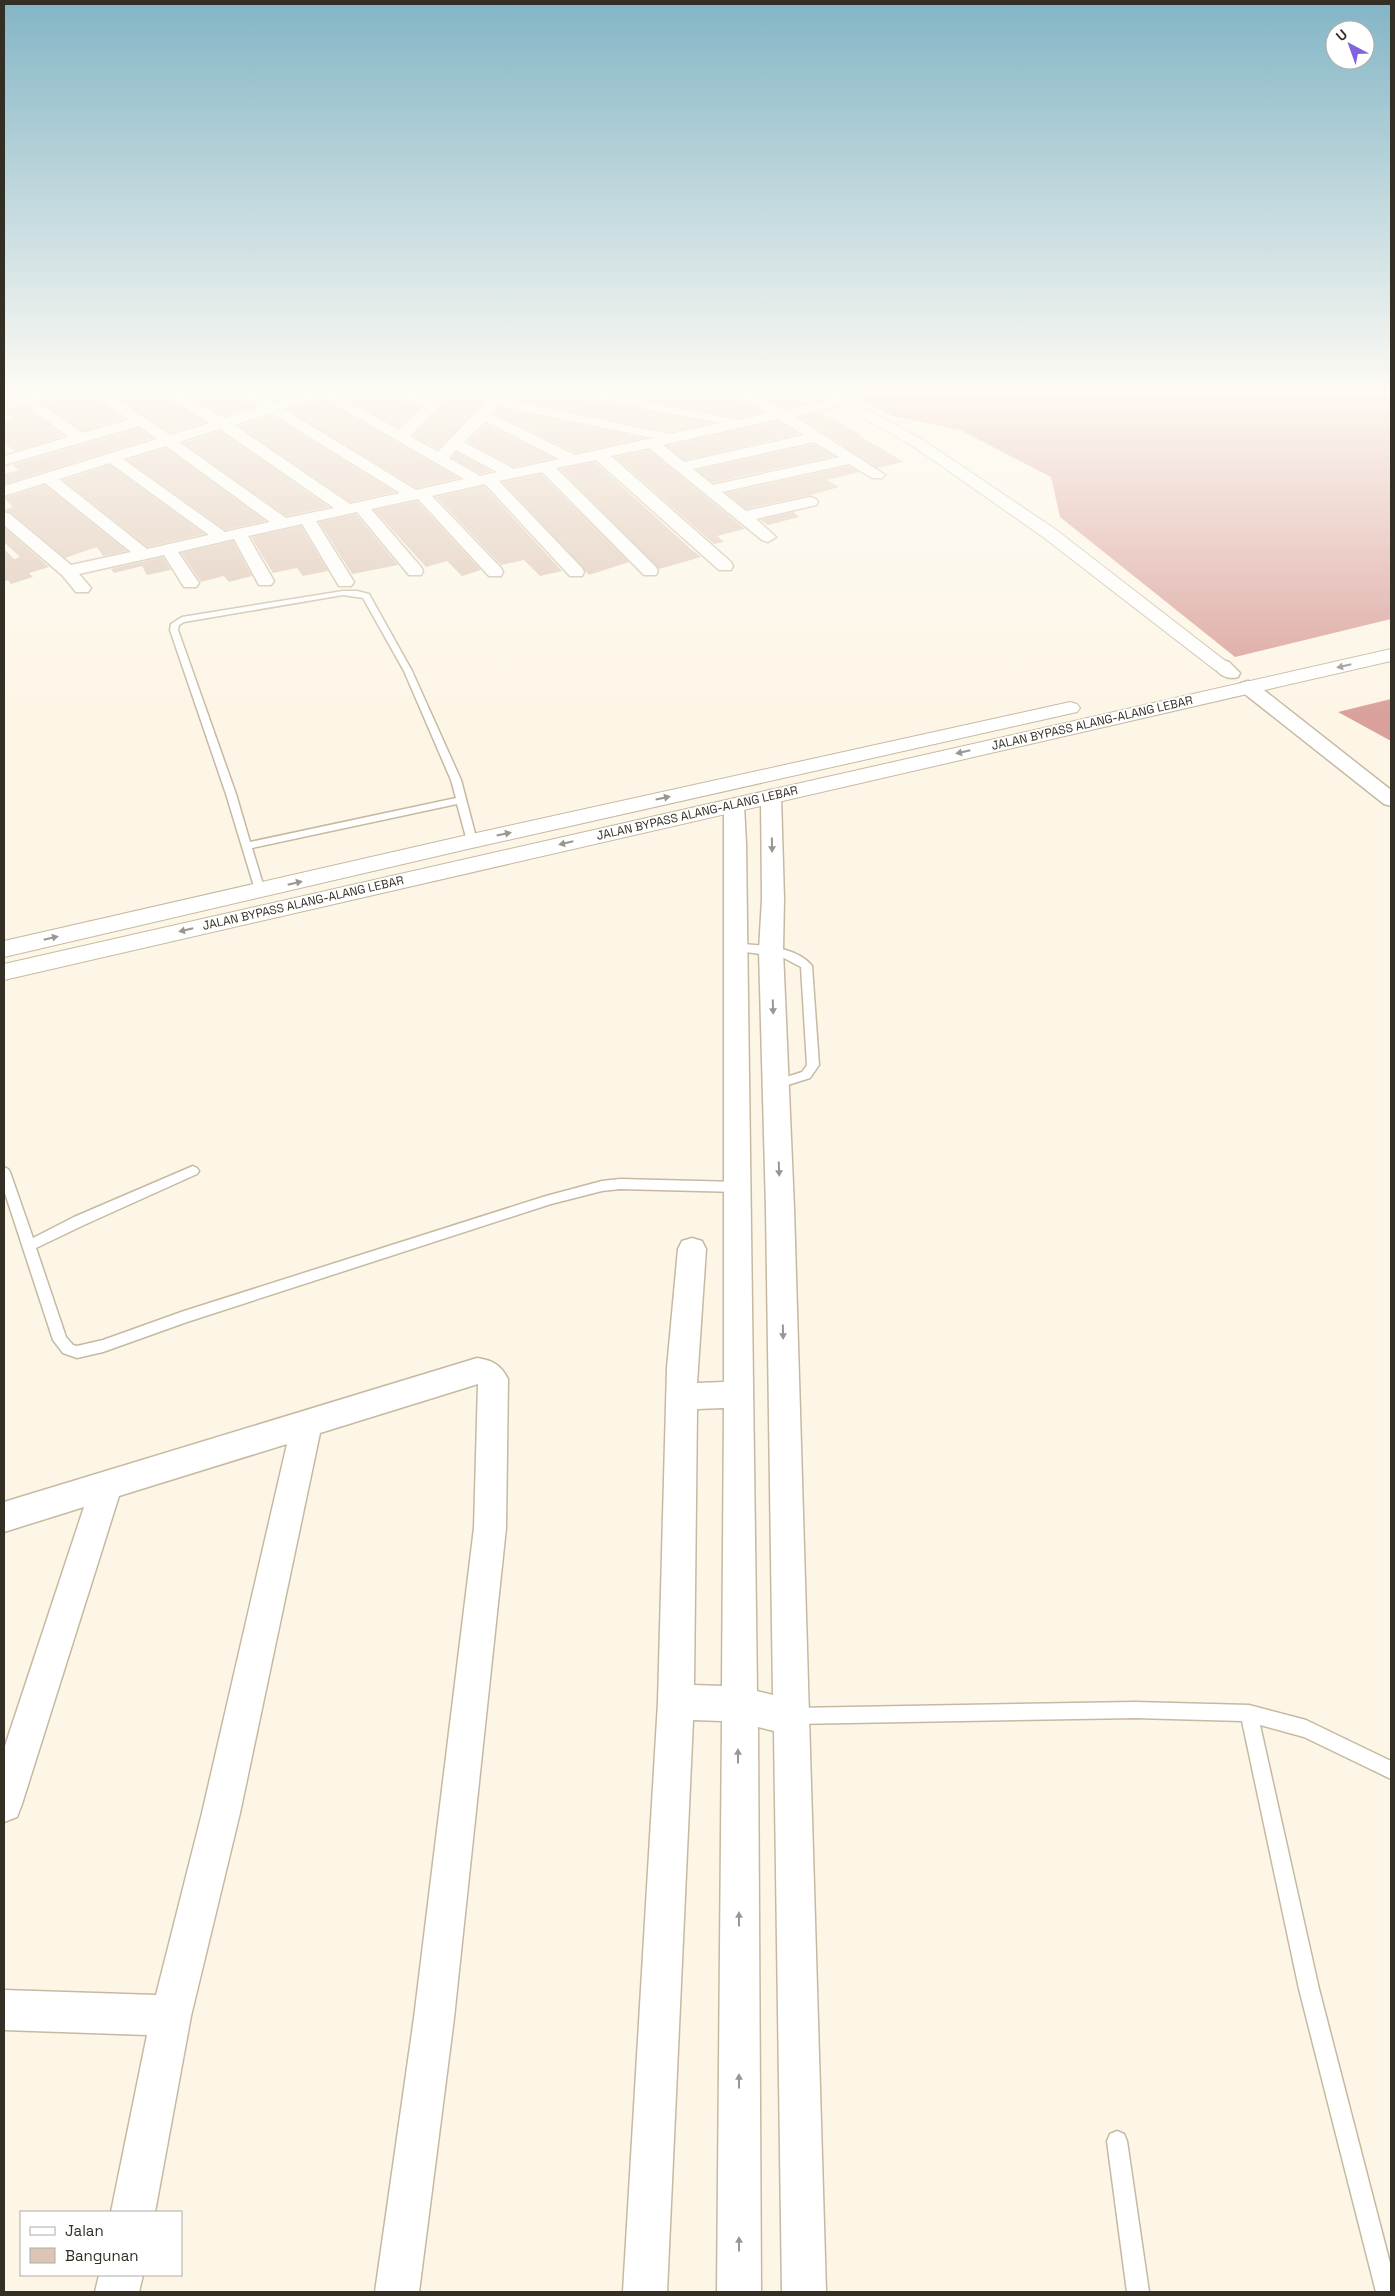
<svg xmlns="http://www.w3.org/2000/svg" width="1395" height="2296" font-family="'Space Grotesk',sans-serif">
  <rect width="100%" height="100%" fill="#fdf6e7"/>
  <g fill="#daa19c">
    <polygon points="848,393 1391,393 1391,619 1235,657 1060,517 1051,477 960,430 893,416"/>
    <polygon points="1391,699 1391,741 1338,712"/>
  </g>
  <g fill="#ddc4b4">
    <polygon points="79,393 88,393 125,419 83,431 42,403"/>
    <polygon points="109,393 163,393 166,398 206,422 170,433"/>
    <polygon points="184,393 237,393 240,398 255,406 224,416"/>
    <polygon points="258,393 303,393 274,401"/>
    <polygon points="337,393 396,393 399,398 420,407 399,428"/>
    <polygon points="453,393 573,393 582,399 712,423 670,432 494,395 483,403 438,450 413,436"/>
    <polygon points="610,393 733,393 736,398 763,412 738,418"/>
    <polygon points="755,393 785,393 804,403 783,408"/>
    <polygon points="322,399 459,478 416,488 288,410"/>
    <polygon points="25,407 65,436 15,451 4,443 4,422 16,419 6,412"/>
    <polygon points="499,408 644,438 575,453 494,413"/>
    <polygon points="820,412 860,434 858,435 904,462 877,468 799,417"/>
    <polygon points="271,415 395,492 350,502 238,426"/>
    <polygon points="779,421 799,434 684,460 667,446"/>
    <polygon points="486,424 554,458 514,467 467,442"/>
    <polygon points="139,428 153,438 4,484 4,474 19,470 12,465"/>
    <polygon points="220,431 329,507 286,516 183,443"/>
    <polygon points="814,444 834,456 713,483 697,470"/>
    <polygon points="166,448 266,521 225,530 127,460"/>
    <polygon points="649,450 745,529 717,536 724,542 714,544 615,457"/>
    <polygon points="456,452 492,471 480,474 452,458"/>
    <polygon points="595,462 692,550 701,557 659,569 560,469"/>
    <polygon points="110,465 205,534 147,547 63,480"/>
    <polygon points="849,466 859,472 827,480 839,487 811,495 746,509 726,493"/>
    <polygon points="541,474 629,562 589,575 503,482"/>
    <polygon points="45,485 127,551 103,556 97,547 65,558 11,513 4,510 13,507 4,498"/>
    <polygon points="484,486 562,571 540,576 524,560 501,565 436,497"/>
    <polygon points="417,501 481,570 462,576 447,561 426,567 374,510"/>
    <polygon points="793,512 799,517 768,525 760,520"/>
    <polygon points="356,514 398,565 352,574 319,522"/>
    <polygon points="301,526 328,571 303,576 297,568 273,573 251,537"/>
    <polygon points="4,527 49,567 29,573 33,577 11,584 8,580 4,582 4,549 14,559 20,557 4,542"/>
    <polygon points="233,541 252,576 229,582 224,576 201,582 181,553"/>
    <polygon points="163,557 171,570 147,575 142,566 114,573 111,569"/>
  </g>
  <g fill="none" stroke-linecap="round" stroke-linejoin="round">
    <g stroke="#c5baa1" stroke-width="3">
      <g id="lane">
        <path d="M343,591H357L369,594L412,671L461,780L477,841L472,844L467,841L457,804L252,848L265,891L264,893H256L226,794L170,630L171,624L182,617ZM343,595L363,598L404,671L451,780L456,798L250,842L236,794L178,630L179,625L184,622Z"/>
        <path d="M735,943C758,946 796,945 812,966L819,1065L810,1078L775,1089L769,1085L771,1082L802,1072L807,1065L801,967L782,957L731,950L730,947Z"/>
        <polygon points="193,1166 197,1168 199,1171 197,1174 84,1225 36,1248 66,1337 73,1345 77,1346 103,1340 184,1311 546,1196 602,1181 620,1179 739,1182 744,1184 745,1187 744,1190 739,1192 620,1189 602,1191 551,1204 187,1322 103,1352 77,1358 63,1353 53,1340 4,1190 4,1167 8,1169 10,1172 33,1238 74,1217"/>
        <polygon points="1135,1702 1249,1705 1306,1720 1391,1761 1391,1779 1304,1737 1260,1725 1319,1989 1391,2267 1391,2292 1376,2292 1299,1989 1242,1721 1135,1718 793,1724 787,1722 785,1716 787,1710 793,1708"/>
        <polygon points="1117,2131 1124,2134 1127,2141 1149,2292 1127,2292 1107,2141 1110,2134"/>
      </g>
    </g>
    <g stroke="#c5baa1" stroke-width="3">
      <g id="street">
        <path d="M38,393H59L57,396L37,402L83,433L129,420L90,393H106L170,435L210,423L167,396L165,393H181L224,418L260,407L241,396L239,393H255L274,403L308,393H334L399,430L423,406L400,396L398,393H416L430,399L436,393H451L410,436L438,452C447,443 488,398 494,397L670,434L721,423L582,397L575,393H602L738,420L768,413L737,396L735,393H752L783,410L843,397L848,398L850,401L848,404L794,416L885,475L882,478H872L849,464L722,492L746,511L810,497L816,499L818,502L816,505L756,519L776,537L768,542L762,540L649,448L611,456L731,562L733,566L731,570H719L596,460L556,468L656,567L658,571L656,575H644L542,472L499,481L582,568L584,572L582,576H570L485,484L432,496L501,568L503,572L501,576H489L418,499L371,509L421,567L423,571L421,575H409L357,512L316,521L354,582L351,586H339L302,524L248,536L274,581L271,585H259L234,539L178,552L199,583L196,587H184L164,555L79,574L91,588L88,592H76L62,575L4,525V512L10,514L71,565L131,552L45,483L4,496V486L157,439L139,426L4,465V456L69,437L25,405L4,411V403ZM322,397L464,479L416,490L284,409ZM498,406L653,438L575,455L491,414ZM271,413L400,493L350,504L234,425ZM779,419L804,435L684,462L663,445ZM485,422L489,423L559,459L514,469L464,442ZM220,429L334,508L286,518L179,442ZM814,442L839,457L713,485L693,469ZM166,446L270,522L225,532L123,459ZM456,450L497,472L480,476L449,458ZM110,463L209,535L147,549L59,479Z"/>
        <path d="M1222,660L1229,662L1240,673L1238,677C1227,680 1219,675 1213,666L1215,662Z"/>
        <polygon points="1248,681 1255,683 1391,790 1391,806 1384,804 1241,691 1239,687 1241,683"/>
        <path d="M771,790L778,792L781,796L784,899L783,950L794,1208L826,2292H782L774,1731L758,1727L761,2292H717L722,1721L693,1720L667,2292H623L658,1702L667,1368L678,1249L682,1241L692,1238L702,1241L706,1249L697,1383L724,1382V805L727,801L734,799L741,801L744,805L746,844L757,1691L773,1695L766,1208L759,950L762,899L761,796L764,792ZM724,1408L722,1686L694,1685L697,1409Z"/>
        <path d="M477,1358C492,1360 501,1365 508,1379L506,1528L454,2018L419,2292H375L414,2018L474,1528L478,1384L320,1433L240,1813L191,2016L155,2212H111L147,2035L4,2030V1990L156,1995L202,1813L287,1444L119,1496L22,1804L17,1817L4,1822V1749L84,1507L4,1532V1502Z"/>
        <polygon points="99,2275 143,2275 139,2292 95,2292"/>
      </g>
    </g>
    <g stroke="#c5baa1" stroke-width="2">
      <polygon id="secondary" points="820,393 837,393 923,440 1055,529 1232,666 1229,670 1215,670 1043,537 913,446"/>
    </g>
    <g stroke="#c5baa1" stroke-width="2">
      <g id="highway">
        <polygon points="1391,649 1391,661 4,980 4,964"/>
        <polygon points="1070,702 1077,704 1080,708 1077,712 472,848 4,957 4,941 472,834"/>
      </g>
    </g>
    <use href="#lane" fill="#fff" fill-rule="evenodd"/>
    <use href="#street" fill="#fff" fill-rule="evenodd"/>
    <use href="#secondary" fill="#fff" fill-rule="evenodd"/>
    <use href="#highway" fill="#fff" fill-rule="evenodd"/>
  </g>
  <defs><path id="oneway-solid" d="M-6-.8H1V-3.2L6.5 0L1 3.2V.8H-6Z" transform="scale(1.25)"/></defs>
  <g fill="#999792">
    <use href="#oneway-solid" transform="translate(1344 666) rotate(167)"/>
    <use href="#oneway-solid" transform="translate(963 752) rotate(167)"/>
    <use href="#oneway-solid" transform="translate(663 798) rotate(-12)"/>
    <use href="#oneway-solid" transform="translate(504 834) rotate(-12)"/>
    <use href="#oneway-solid" transform="translate(566 843) rotate(167)"/>
    <use href="#oneway-solid" transform="translate(772 845) rotate(89)"/>
    <use href="#oneway-solid" transform="translate(295 883) rotate(-13)"/>
    <use href="#oneway-solid" transform="translate(186 930) rotate(167)"/>
    <use href="#oneway-solid" transform="translate(51 938) rotate(-13)"/>
    <use href="#oneway-solid" transform="translate(773 1007) rotate(88)"/>
    <use href="#oneway-solid" transform="translate(779 1169) rotate(88)"/>
    <use href="#oneway-solid" transform="translate(783 1332) rotate(89)"/>
    <use href="#oneway-solid" transform="translate(738 1756) rotate(-90)"/>
    <use href="#oneway-solid" transform="translate(739 1919) rotate(-90)"/>
    <use href="#oneway-solid" transform="translate(739 2081) rotate(-90)"/>
    <use href="#oneway-solid" transform="translate(739 2244) rotate(-90)"/>
  </g>
  <linearGradient id="sky" x2="0" y2="1"><stop stop-color="#83b5c6"/><stop offset="0.55" stop-color="#fefbf4"/><stop offset="1" stop-color="#fefbf4" stop-opacity="0"/></linearGradient>
  <rect width="1395" height="714" fill="url(#sky)"/>
  <g text-anchor="middle" dominant-baseline="central" stroke-width="4" stroke-linejoin="round" paint-order="stroke">
    <g font-size="12" fill="#332f25" stroke="#fff">
      <text transform="translate(1092 723) rotate(-13)">JALAN BYPASS ALANG-ALANG LEBAR</text>
      <text transform="translate(697 813) rotate(-13)">JALAN BYPASS ALANG-ALANG LEBAR</text>
      <text transform="translate(303 903) rotate(-13)">JALAN BYPASS ALANG-ALANG LEBAR</text>
    </g>
  </g>
  <rect width="1395" height="2296" fill="none" stroke="#332f25" stroke-width="10"/>
  <rect x="20" y="2211" width="162" height="65" fill="#ffffff" stroke="#adaca8"/>
  <rect x="30" y="2227" width="25" height="8" fill="#ffffff" stroke="#adaca8"/>
  <text x="65" y="2236" font-size="15" fill="#332f25">Jalan</text>
  <rect x="30" y="2248" width="25" height="15" fill="#ddc4b4" stroke="#adaca8"/>
  <text x="65" y="2261" font-size="15" fill="#332f25">Bangunan</text>
  <g transform="translate(1350 45) rotate(319)"><circle r="24" fill="#ffffff" stroke="#adaca8"/>
  <path d="M0-4L9 19L0 12L-9 19Z" fill="#8262dd"/>
  <text y="-8" font-size="14" font-weight="bold" text-anchor="middle" fill="#332f25">U</text>
  </g>
</svg>
